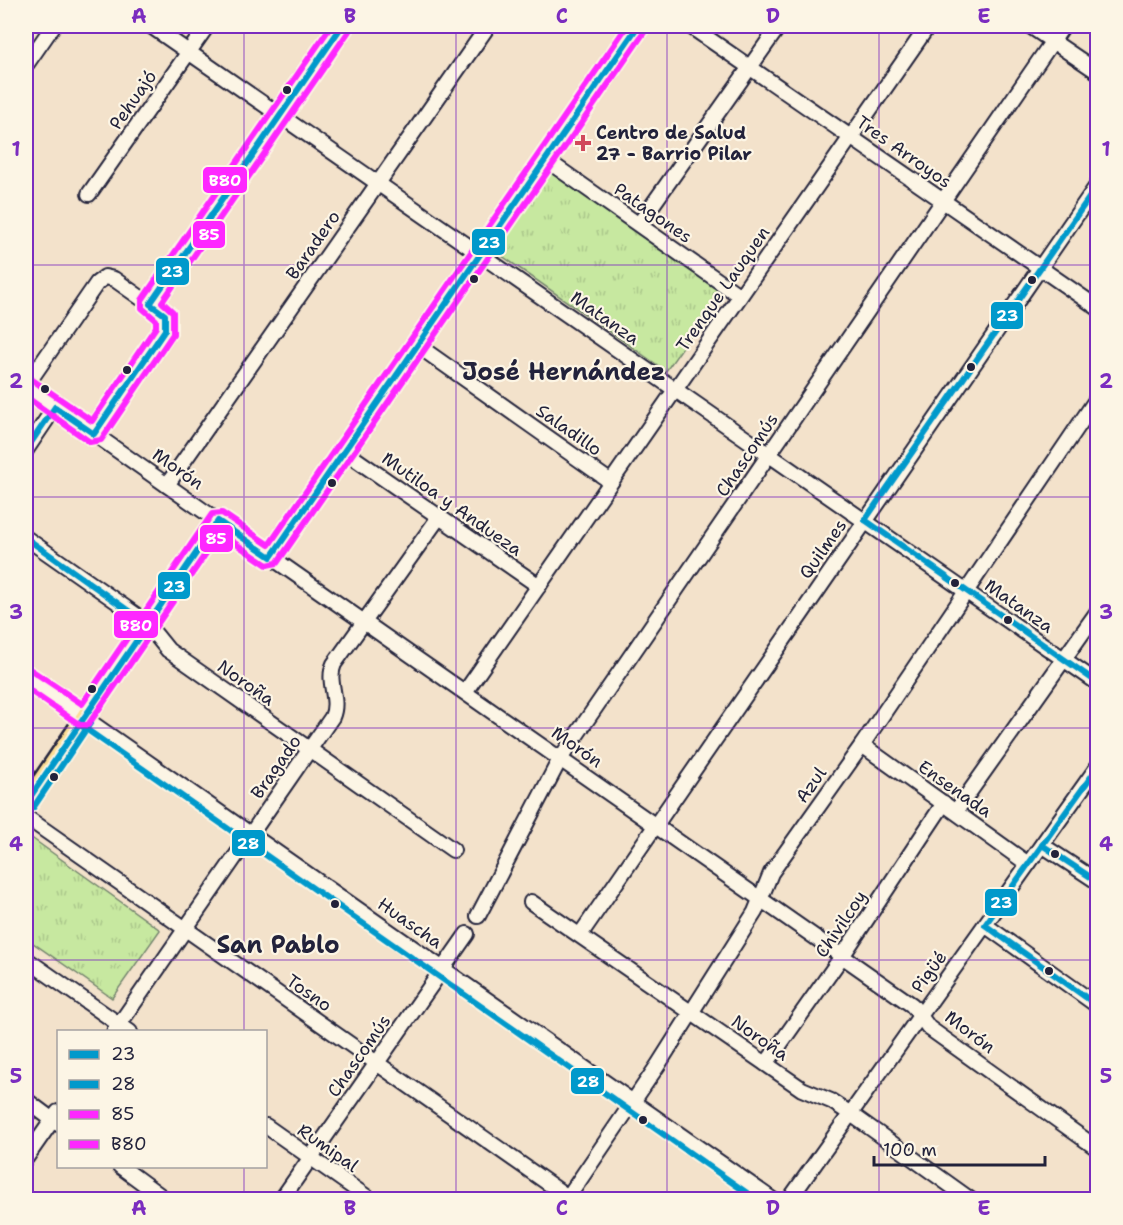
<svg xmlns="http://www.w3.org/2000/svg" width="1123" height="1225" font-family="'Shantell Sans',sans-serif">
  <defs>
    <pattern id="grass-tufts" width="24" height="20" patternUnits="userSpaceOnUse" patternTransform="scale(1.5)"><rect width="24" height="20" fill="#c7e8a0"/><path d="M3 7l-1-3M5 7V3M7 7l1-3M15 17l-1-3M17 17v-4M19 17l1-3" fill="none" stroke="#abc78b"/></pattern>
  </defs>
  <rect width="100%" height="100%" fill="#f3e2cb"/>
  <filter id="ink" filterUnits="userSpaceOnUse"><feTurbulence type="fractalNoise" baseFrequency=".0167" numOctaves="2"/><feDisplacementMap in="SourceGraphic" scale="12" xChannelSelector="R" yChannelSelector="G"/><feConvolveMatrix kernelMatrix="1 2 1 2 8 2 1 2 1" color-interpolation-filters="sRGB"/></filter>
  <g filter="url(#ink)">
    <g fill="url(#grass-tufts)" stroke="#74856e" stroke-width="1.5">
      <polygon points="541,164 722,291 666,371 485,244"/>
      <polygon points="26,834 160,930 112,998 26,938"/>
    </g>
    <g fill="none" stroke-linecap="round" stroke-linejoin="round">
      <g stroke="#22223b" stroke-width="18">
        <g id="minor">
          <polyline points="151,26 1098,683"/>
          <polyline points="690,26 1098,308"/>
          <polyline points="1030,26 1098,72"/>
          <polyline points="26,65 53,26"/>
          <polyline points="545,159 740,296"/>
          <polyline points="89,194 207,26"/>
          <polyline points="639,224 779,26"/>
          <polyline points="150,304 342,26"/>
          <polyline points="417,345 611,482"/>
          <polyline points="26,386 97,283 105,277 114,279 165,315 165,330 94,434"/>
          <polyline points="26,386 218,521"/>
          <polyline points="26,450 55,407"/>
          <polyline points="344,451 539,586"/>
          <polyline points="167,485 488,26"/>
          <polyline points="26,538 136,615 147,624 168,650 453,850"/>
          <polyline points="271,557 912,1005 929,1028 1098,1149"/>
          <polyline points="26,677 773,1200"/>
          <polyline points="465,692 928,26"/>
          <polyline points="862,745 1028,864"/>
          <polyline points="956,811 1098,611"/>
          <polyline points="26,817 572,1200"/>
          <polyline points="1042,845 1098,882"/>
          <polyline points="531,902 802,1089 831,1101 851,1114 971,1200"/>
          <polyline points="478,916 560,759 1063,26"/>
          <polyline points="985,925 1098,1006"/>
          <polyline points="580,935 1098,184"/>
          <polyline points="26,959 130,1032"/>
          <path d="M114,1032L332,717C340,699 326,682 334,664L439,517"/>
          <polyline points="766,1064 843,955 944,803"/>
          <polyline points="26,1100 58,1124"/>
          <polyline points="266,1126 371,1200"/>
          <polyline points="26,1158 58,1112"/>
          <polyline points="120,1166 166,1200"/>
          <polyline points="281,1200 467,934"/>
          <polyline points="566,1200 658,1065 755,912 771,873 862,745 1098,397"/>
          <polyline points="789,1200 1098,766"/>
        </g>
      </g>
      <g stroke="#22223b" stroke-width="21">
        <polyline id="major" points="26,803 218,521 271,557 638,26"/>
      </g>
      <use href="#minor" stroke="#fcf5e5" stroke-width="14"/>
      <use href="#major" stroke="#fcde96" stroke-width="16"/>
      <g stroke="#fcf5e5" stroke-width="10">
        <g id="bus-1">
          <polyline points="26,450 55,407 94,434 165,330 165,315 150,304 342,26"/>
          <polyline points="865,520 1098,185"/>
          <polyline points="865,520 1098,683"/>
          <polyline points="26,538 147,624"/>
          <polyline points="1098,767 985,925 1098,1006"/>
          <polyline points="26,803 218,521 271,557 638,26"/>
          <polyline points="1042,845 1098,882"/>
        </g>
      </g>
      <g stroke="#fcf5e5" stroke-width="10">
        <g id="bus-2">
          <polyline points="79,724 757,1200"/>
          <polyline points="33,808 91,722"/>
        </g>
      </g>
      <g stroke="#fcf5e5" stroke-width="10">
        <g id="bus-3">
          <polyline points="26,397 90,442 101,440 173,334 173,312 162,302 349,31"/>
          <polyline points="26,688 80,725 88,725 220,533 267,565 277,563 645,31"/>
        </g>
      </g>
      <g stroke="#fcf5e5" stroke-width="10">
        <g id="bus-4">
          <polyline points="31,379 92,421 156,327 156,320 142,308 142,300 331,26"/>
          <polyline points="31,670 82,704 212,514 222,513 269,545 627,26"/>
        </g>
      </g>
      <use href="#bus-1" stroke="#0099cb" stroke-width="6"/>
      <use href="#bus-2" stroke="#0099cb" stroke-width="6"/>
      <use href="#bus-3" stroke="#fe27ff" stroke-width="6"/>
      <use href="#bus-4" stroke="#fe27ff" stroke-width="6"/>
    </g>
  </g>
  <path fill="none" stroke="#7b2cbf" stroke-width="1.5" stroke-opacity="0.55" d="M244,26V1032M456,26V1200M667,26V1200M879,26V1200M26,265H1098M26,497H1098M26,728H1098M26,960H1098M244,1166V1200"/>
  <g fill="#22223b" stroke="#fcf5e5" stroke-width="2">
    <circle cx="287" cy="90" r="5"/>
    <circle cx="474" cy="279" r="5"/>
    <circle cx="1032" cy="280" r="5"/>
    <circle cx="971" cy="367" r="5"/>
    <circle cx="127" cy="370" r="5"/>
    <circle cx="45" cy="389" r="5"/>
    <circle cx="332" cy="483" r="5"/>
    <circle cx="955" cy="583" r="5"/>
    <circle cx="1008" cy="620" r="5"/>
    <circle cx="92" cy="689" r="5"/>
    <circle cx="54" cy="777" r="5"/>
    <circle cx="1055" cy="854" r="5"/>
    <circle cx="335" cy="904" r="5"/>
    <circle cx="1049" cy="971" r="5"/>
    <circle cx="643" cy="1120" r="5"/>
  </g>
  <path fill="#d1495b" stroke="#fcf5e5" stroke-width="2" d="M580 134h6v6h6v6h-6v6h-6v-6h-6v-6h6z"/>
  <g text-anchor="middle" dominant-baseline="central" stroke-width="4.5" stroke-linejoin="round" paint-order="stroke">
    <g font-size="18" fill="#22223b" stroke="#fcf5e5">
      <text transform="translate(133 100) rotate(-55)">Pehuajó</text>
      <text transform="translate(904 152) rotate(35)">Tres Arroyos</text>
      <text transform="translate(653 213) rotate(35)">Patagones</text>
      <text transform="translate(313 245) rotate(-55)">Baradero</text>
      <text transform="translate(723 289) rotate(-55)">Trenque Lauquen</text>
      <text transform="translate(605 318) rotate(35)">Matanza</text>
      <text transform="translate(569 430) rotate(35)">Saladillo</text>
      <text transform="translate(747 455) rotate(-56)">Chascomús</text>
      <text transform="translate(178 469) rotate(35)">Morón</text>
      <text transform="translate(452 504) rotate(35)">Mutiloa y Andueza</text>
      <text transform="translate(823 549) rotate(-55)">Quilmes</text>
      <text transform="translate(1019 606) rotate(35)">Matanza</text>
      <text transform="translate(246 683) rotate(35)">Noroña</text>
      <text transform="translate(577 747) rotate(35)">Morón</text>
      <text transform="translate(276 767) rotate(-55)">Bragado</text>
      <text transform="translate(811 785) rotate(-55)">Azul</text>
      <text transform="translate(955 789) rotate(35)">Ensenada</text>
      <text transform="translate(410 923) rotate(35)">Huascha</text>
      <text transform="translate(841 924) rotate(-56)">Chivilcoy</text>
      <text transform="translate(929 972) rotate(-54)">Pigüé</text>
      <text transform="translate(309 993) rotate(35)">Tosno</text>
      <text transform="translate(970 1032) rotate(37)">Morón</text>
      <text transform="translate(760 1038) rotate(35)">Noroña</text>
      <text transform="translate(359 1056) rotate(-55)">Chascomús</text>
      <text transform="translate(328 1148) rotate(35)">Rumipal</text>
    </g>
    <g font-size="18" font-weight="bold" fill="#22223b" stroke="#fcf5e5" text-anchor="start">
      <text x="596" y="133">Centro de Salud<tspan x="596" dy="21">27 - Barrio Pilar</tspan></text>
    </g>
    <g font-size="24" font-weight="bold" fill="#22223b" stroke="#fcf5e5">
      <text x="564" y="372">José Hernández</text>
      <text x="278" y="945">San Pablo</text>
    </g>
  </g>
  <g stroke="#fcf5e5" stroke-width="2">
    <rect x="202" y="166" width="46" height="28" rx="6" fill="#fe27ff"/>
    <rect x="192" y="220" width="34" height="29" rx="6" fill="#fe27ff"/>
    <rect x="471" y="228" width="35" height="28" rx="6" fill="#0099cb"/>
    <rect x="155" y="257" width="35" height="29" rx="6" fill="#0099cb"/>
    <rect x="990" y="301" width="34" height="29" rx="6" fill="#0099cb"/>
    <rect x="199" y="524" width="35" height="29" rx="6" fill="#fe27ff"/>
    <rect x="157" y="571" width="34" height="29" rx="6" fill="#0099cb"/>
    <rect x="113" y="610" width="46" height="29" rx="6" fill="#fe27ff"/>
    <rect x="231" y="829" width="35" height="28" rx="6" fill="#0099cb"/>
    <rect x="984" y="888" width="34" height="29" rx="6" fill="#0099cb"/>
    <rect x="570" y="1067" width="35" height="28" rx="6" fill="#0099cb"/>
  </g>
  <g font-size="16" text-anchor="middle" font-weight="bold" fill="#fff">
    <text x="225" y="186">B80</text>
    <text x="209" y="240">85</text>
    <text x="489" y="248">23</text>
    <text x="172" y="277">23</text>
    <text x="1007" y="321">23</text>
    <text x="216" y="544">85</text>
    <text x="174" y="592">23</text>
    <text x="136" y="631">B80</text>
    <text x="248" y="849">28</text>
    <text x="1001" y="908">23</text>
    <text x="588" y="1087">28</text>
  </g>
  <rect width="1123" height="1225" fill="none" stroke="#fcf5e5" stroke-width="66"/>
  <rect x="57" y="1030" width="210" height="138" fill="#fcf5e5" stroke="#a5a1a1" stroke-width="1.5"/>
  <rect x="69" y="1050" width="30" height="9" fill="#0099cb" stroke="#a5a1a1" stroke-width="1.5"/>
  <text x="111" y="1060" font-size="18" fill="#22223b">23</text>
  <rect x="69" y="1080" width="30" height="9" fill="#0099cb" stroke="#a5a1a1" stroke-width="1.5"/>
  <text x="111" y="1090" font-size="18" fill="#22223b">28</text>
  <rect x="69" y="1110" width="30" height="9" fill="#fe27ff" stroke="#a5a1a1" stroke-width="1.5"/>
  <text x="111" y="1120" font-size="18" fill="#22223b">85</text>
  <rect x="69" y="1140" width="30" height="9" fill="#fe27ff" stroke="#a5a1a1" stroke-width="1.5"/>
  <text x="111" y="1150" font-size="18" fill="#22223b">B80</text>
  <path d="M874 1156v9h171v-9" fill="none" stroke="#22223b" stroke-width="3"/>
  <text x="883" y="1156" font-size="18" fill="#22223b" stroke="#fcf5e5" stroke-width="4.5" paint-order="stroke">100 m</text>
  <rect x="33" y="33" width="1057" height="1159" fill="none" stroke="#7b2cbf" stroke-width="2"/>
  <g font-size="20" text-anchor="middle" font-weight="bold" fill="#7b2cbf">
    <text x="139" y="23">A</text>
    <text x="350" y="23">B</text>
    <text x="562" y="23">C</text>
    <text x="773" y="23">D</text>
    <text x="984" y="23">E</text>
    <text x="16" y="156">1</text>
    <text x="1106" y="156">1</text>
    <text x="16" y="388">2</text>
    <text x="1106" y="388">2</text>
    <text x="16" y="619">3</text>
    <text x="1106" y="619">3</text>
    <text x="16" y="851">4</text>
    <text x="1106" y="851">4</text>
    <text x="16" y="1083">5</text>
    <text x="1106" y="1083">5</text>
    <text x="139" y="1215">A</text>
    <text x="350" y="1215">B</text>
    <text x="562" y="1215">C</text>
    <text x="773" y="1215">D</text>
    <text x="984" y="1215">E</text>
  </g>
</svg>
